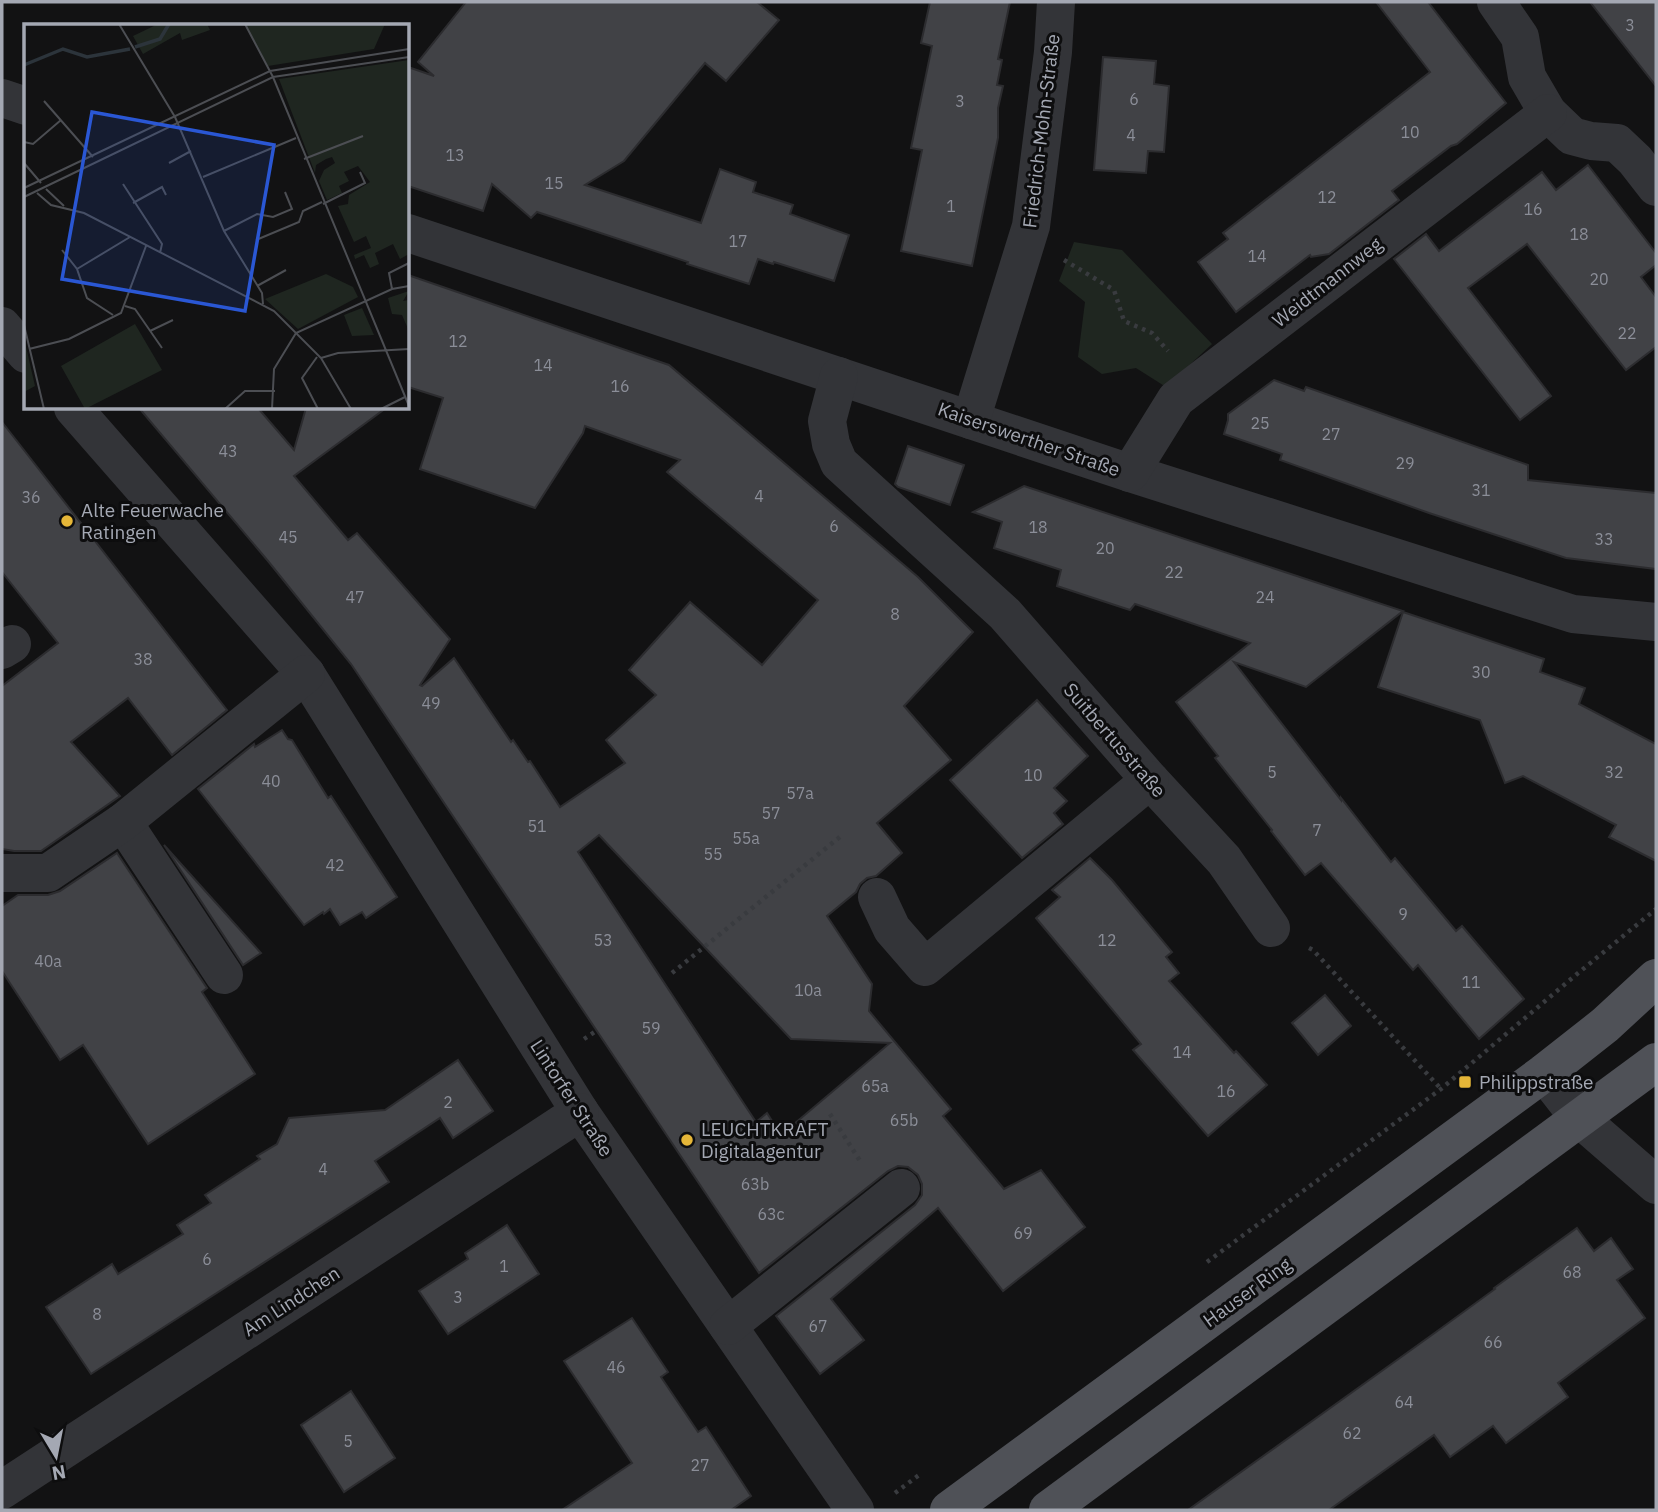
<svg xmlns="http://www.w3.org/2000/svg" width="1658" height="1512" font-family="'IBM Plex Sans',sans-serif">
  <rect width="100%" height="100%" fill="#121213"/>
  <polygon fill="#1f2620" points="1074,242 1122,250 1212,344 1166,387 1136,368 1102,374 1078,357 1085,302 1059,281"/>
  <g fill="#414246" stroke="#2c2c2f" stroke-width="2" fill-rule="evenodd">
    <polygon points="466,2 757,2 779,20 726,81 705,63 624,161 585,185 701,223 720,169 756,182 753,192 793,205 790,214 849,235 834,281 774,262 773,264 758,259 749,284 687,264 688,262 537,212 531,218 492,184 483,211 408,186 408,67 434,76 418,62"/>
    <polygon points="930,2 1010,2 998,59 1002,60 997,85 1003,86 998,108 998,138 972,266 901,251 922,150 911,148 932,46 921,43"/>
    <polygon points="1376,2 1428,2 1506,103 1457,144 1451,146 1392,191 1399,200 1329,254 1311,257 1310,255 1236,312 1198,262 1228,239 1223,233 1430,72"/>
    <polygon points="1590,2 1656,2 1656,86"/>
    <polygon points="1103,57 1156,61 1154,84 1169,86 1164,152 1148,151 1146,173 1094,170"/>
    <polygon points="1588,165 1656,253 1656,265 1641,277 1656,297 1656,347 1626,370 1527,244 1468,288 1551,396 1520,420 1394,259 1426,234 1439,251 1542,172 1556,190"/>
    <path d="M408,275L669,365L870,536L918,577L973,632L904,706L951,760L877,823L902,853L876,876L867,878L860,884L856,892L827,916L872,984L869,1011L951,1109L943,1116L1004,1189L1041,1170L1085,1227L1003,1291L938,1208L831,1299L864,1340L820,1374L776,1316L915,1205L922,1195V1184L918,1175L908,1167L898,1166L888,1171L759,1273L351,664L268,561L139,408H258L294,450L306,408H386L294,476L348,540L357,533L450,639L420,685L422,686L454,658L511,742L513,740L528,762L530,761L560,807L625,763L606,740L656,695L629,670L690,602L762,665L818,600L667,472L680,460L585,426L583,433L535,508L420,469L443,398L408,387ZM599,835L791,1039L890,1043L781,1135L767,1113L756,1122L578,852Z"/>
    <polygon points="1274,380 1304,391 1306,387 1528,465 1528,480 1656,493 1656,569 1566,558 1429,513 1280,460 1282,454 1224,434 1228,420 1228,414"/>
    <polygon points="2,422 227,710 172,755 128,698 71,742 120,796 41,851 14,851 2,849 2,686 58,643 2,572"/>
    <polygon points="908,446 964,465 950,505 898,487 895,484"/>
    <polygon points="1024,486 1403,611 1306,687 1234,662 1341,800 1341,798 1391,862 1395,858 1456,931 1462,926 1524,999 1479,1039 1418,965 1413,970 1321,863 1305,875 1271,831 1272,830 1215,758 1218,756 1176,702 1250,643 1135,604 1130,610 1057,586 1061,570 994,548 1002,522 973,512"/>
    <polygon points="1403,612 1544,659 1540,672 1585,688 1579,704 1656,744 1656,861 1609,837 1616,825 1523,776 1505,783 1480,720 1378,687"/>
    <polygon points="1037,700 1088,756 1054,788 1067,801 1054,813 1063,824 1022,858 950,780"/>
    <polygon points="282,730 288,739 292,740 328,798 331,796 397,897 366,918 362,912 340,925 330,909 324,914 323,912 304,925 198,789 254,744 255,747"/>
    <polygon points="164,845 261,953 243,965"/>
    <polygon points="117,853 207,988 202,992 255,1074 148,1144 83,1045 60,1060 2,971 2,906 18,895 48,895 60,891"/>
    <polygon points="1090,858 1112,880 1172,952 1166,957 1179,973 1169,981 1234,1053 1236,1051 1267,1085 1208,1136 1133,1050 1141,1044 1036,918 1060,897 1052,890"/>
    <polygon points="1325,995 1351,1026 1318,1055 1292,1023"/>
    <polygon points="458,1060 493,1111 453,1138 440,1118 375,1161 389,1182 91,1374 46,1307 112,1264 118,1274 183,1234 177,1225 211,1203 205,1195 260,1159 257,1156 277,1144 289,1118 385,1110"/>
    <polygon points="507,1225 539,1274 448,1334 419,1291 468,1259 465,1253"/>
    <polygon points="1577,1228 1594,1251 1611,1238 1633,1269 1617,1280 1645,1318 1558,1383 1568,1397 1506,1443 1493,1426 1450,1457 1434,1435 1329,1510 1188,1510 1436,1332 1495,1289 1494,1288"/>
    <polygon points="632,1318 668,1372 661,1377 698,1432 706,1427 751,1496 731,1510 562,1510 632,1463 564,1361"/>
    <polygon points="351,1391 395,1458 344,1492 301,1425"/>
  </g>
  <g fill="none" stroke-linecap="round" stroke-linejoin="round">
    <g stroke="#393b3f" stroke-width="4.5" stroke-dasharray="3.5 5" stroke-linecap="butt">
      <polyline points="1064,260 1114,290 1124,321 1152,333 1168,351"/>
      <polyline points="1309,948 1313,950 1441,1089"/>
      <polyline points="672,973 841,836"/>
      <polyline points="584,1039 596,1031"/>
      <polyline points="830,1114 862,1164"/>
      <polyline points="1207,1262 1441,1089 1577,974 1656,909"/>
      <polyline points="895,1493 919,1475"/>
    </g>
    <g stroke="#333438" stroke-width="38">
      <polyline points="1496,2 1520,37 1527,77 1548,113 1572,136 1591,141 1617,143 1635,160 1656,187"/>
      <polyline points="2,98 26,106"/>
      <polyline points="408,233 1130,473 1573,614 1656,622"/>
      <polyline points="2,326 26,354"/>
      <polyline points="839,376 827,421 831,444 839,463 1005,614 1150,780 1224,860 1271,928"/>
      <polyline points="73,408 306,674 580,1112 855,1510"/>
      <polyline points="971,420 1031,226 1053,52 1056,2"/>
      <polyline points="1130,473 1176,399 1548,113"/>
      <polyline points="2,650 12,644"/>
      <polyline points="123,822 224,975"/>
      <polyline points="2,873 48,873 123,822 306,674"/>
      <polyline points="877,897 892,929 925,967 1150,780"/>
      <polyline points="1544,1073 1580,1119 1656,1185"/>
      <polyline points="728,1326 901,1188"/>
      <polyline points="2,1490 580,1112"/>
    </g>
    <g stroke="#4f5157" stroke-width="38">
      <polyline points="949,1510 1544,1073 1605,1025 1656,978"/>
      <polyline points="1048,1510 1656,1062"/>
    </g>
  </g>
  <g fill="#e5b638" stroke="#0d0d0e" stroke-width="2.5">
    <circle cx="67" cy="521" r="7"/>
    <rect x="1458" y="1075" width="14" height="14" rx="3.5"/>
    <circle cx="687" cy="1140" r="7"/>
  </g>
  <g text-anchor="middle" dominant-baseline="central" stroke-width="6" stroke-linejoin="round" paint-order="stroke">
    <g font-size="16" fill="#8b8e98">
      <text x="1630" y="25">3</text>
      <text x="1134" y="99">6</text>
      <text x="960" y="101">3</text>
      <text x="1410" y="132">10</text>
      <text x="1131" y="135">4</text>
      <text x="455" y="155">13</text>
      <text x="554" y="183">15</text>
      <text x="1327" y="197">12</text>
      <text x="951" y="206">1</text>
      <text x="1533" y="209">16</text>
      <text x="1579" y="234">18</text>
      <text x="738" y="241">17</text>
      <text x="1257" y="256">14</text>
      <text x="1599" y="279">20</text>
      <text x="1627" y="333">22</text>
      <text x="458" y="341">12</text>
      <text x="543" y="365">14</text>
      <text x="620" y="386">16</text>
      <text x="1260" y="423">25</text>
      <text x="1331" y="434">27</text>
      <text x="228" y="451">43</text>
      <text x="1405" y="463">29</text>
      <text x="1481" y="490">31</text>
      <text x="759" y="496">4</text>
      <text x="31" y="497">36</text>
      <text x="834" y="526">6</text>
      <text x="1038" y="527">18</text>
      <text x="288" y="537">45</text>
      <text x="1604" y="539">33</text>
      <text x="1105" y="548">20</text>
      <text x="1174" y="572">22</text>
      <text x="355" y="597">47</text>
      <text x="1265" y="597">24</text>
      <text x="895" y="614">8</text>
      <text x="143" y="659">38</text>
      <text x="1481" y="672">30</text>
      <text x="431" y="703">49</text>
      <text x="1272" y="772">5</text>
      <text x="1614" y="772">32</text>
      <text x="1033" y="775">10</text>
      <text x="271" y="781">40</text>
      <text x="800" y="793">57a</text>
      <text x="771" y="813">57</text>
      <text x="537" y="826">51</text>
      <text x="1317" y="830">7</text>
      <text x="746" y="838">55a</text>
      <text x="713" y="854">55</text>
      <text x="335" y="865">42</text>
      <text x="1403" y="914">9</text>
      <text x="603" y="940">53</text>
      <text x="1107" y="940">12</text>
      <text x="48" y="961">40a</text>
      <text x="1471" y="982">11</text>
      <text x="808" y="990">10a</text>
      <text x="651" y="1028">59</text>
      <text x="1182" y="1052">14</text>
      <text x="875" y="1086">65a</text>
      <text x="1226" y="1091">16</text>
      <text x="448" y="1102">2</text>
      <text x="904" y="1120">65b</text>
      <text x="323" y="1169">4</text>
      <text x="755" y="1184">63b</text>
      <text x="771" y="1214">63c</text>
      <text x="1023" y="1233">69</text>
      <text x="207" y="1259">6</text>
      <text x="504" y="1266">1</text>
      <text x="1572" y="1272">68</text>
      <text x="458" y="1297">3</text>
      <text x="97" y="1314">8</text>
      <text x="818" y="1326">67</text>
      <text x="1493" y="1342">66</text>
      <text x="616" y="1367">46</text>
      <text x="1404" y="1402">64</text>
      <text x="1352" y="1433">62</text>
      <text x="348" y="1441">5</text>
      <text x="700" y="1465">27</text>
    </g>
    <g font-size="19" fill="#a4a8b3" stroke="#0d0d0e">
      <text transform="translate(1041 131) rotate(-83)">Friedrich-Mohn-Straße</text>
      <text transform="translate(1327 282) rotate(-38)">Weidtmannweg</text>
      <text transform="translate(1029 439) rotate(19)">Kaiserswerther Straße</text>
      <text transform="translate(1115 740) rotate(49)">Suitbertusstraße</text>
      <text transform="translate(572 1098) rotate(57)">Lintorfer Straße</text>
      <text transform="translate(1247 1292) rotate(-36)">Hauser Ring</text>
      <text transform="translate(291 1301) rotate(-33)">Am Lindchen</text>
    </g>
    <g font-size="19" fill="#a4a8b3" stroke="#0d0d0e" text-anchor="start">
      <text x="81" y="510">Alte Feuerwache<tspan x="81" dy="22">Ratingen</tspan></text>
      <text x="1479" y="1082">Philippstraße</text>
      <text x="701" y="1129">LEUCHTKRAFT<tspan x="701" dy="22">Digitalagentur</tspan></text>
    </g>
  </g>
  <g transform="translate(24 24)">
    <rect width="385" height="385" fill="#121213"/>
    <path d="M134,0H183L186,6L158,16L156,9L119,30L109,12ZM221,0H361L350,25L244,42ZM385,36V230L376,235L369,220L351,229L355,240L346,244L340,231L331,235L330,231L347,224L342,212L330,218L314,182L324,180L325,171L346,158L334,142L320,148L325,157L315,162L318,169L303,176L295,157L300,146L311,139L308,133L302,135L292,141L291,149L255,55ZM302,250L329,263L334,273L274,305L241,275ZM385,267L379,277L385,276V307L378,291L368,290L364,274ZM338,284L350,311L328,312L320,291ZM111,300L138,346L61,385L37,342ZM0,314L11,362L0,368Z" fill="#1f2620"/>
    <path fill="none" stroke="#2c343b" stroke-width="3.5" d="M111,23L136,15L145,0M0,41L39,25L63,33L106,25"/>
    <path fill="none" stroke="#4c4e53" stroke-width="2" d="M95,0L151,93L200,207L238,269L239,280M221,0L249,53L385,382M20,77L69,133M0,118L9,120L37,96M280,135L339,112M0,139L17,159M145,139L167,127M179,153L272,114M99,160L138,220L136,229M0,164L246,47L385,25M22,165L40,182M13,169L27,181L60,189L250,287L297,334L327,385M0,173L249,53L385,33M109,179L138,163L142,171M299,180L341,159L336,148M200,207L233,190L249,193L268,185L261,168M232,216L275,198L279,187L298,178M38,226L53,245L63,274L89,291M53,245L106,213M233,262L262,246M368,265L365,249L385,239M101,282L111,285L138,324M0,301L20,385M126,307L149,296M5,325L45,315L97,289L122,222M293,333L278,354L294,385M297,334L314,329L385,325M201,385L221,367H251M248,385L250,345L272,309L368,265L385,262M357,385L381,373"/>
    <path fill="#2a57d4" fill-opacity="0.15" stroke="#2a57d4" stroke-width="3.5" d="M68,88L250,121L221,287L38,255Z"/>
    <rect width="385" height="385" fill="none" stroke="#a4a8b3" stroke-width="3.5"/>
  </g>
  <rect width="1658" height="1512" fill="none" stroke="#a4a8b3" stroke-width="7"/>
  <g transform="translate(56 1456) rotate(170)" stroke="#0d0d0e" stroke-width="5" paint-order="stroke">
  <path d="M0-5L12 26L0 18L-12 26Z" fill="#a4a8b3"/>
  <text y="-10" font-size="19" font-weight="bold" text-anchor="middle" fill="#a4a8b3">N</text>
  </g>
</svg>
